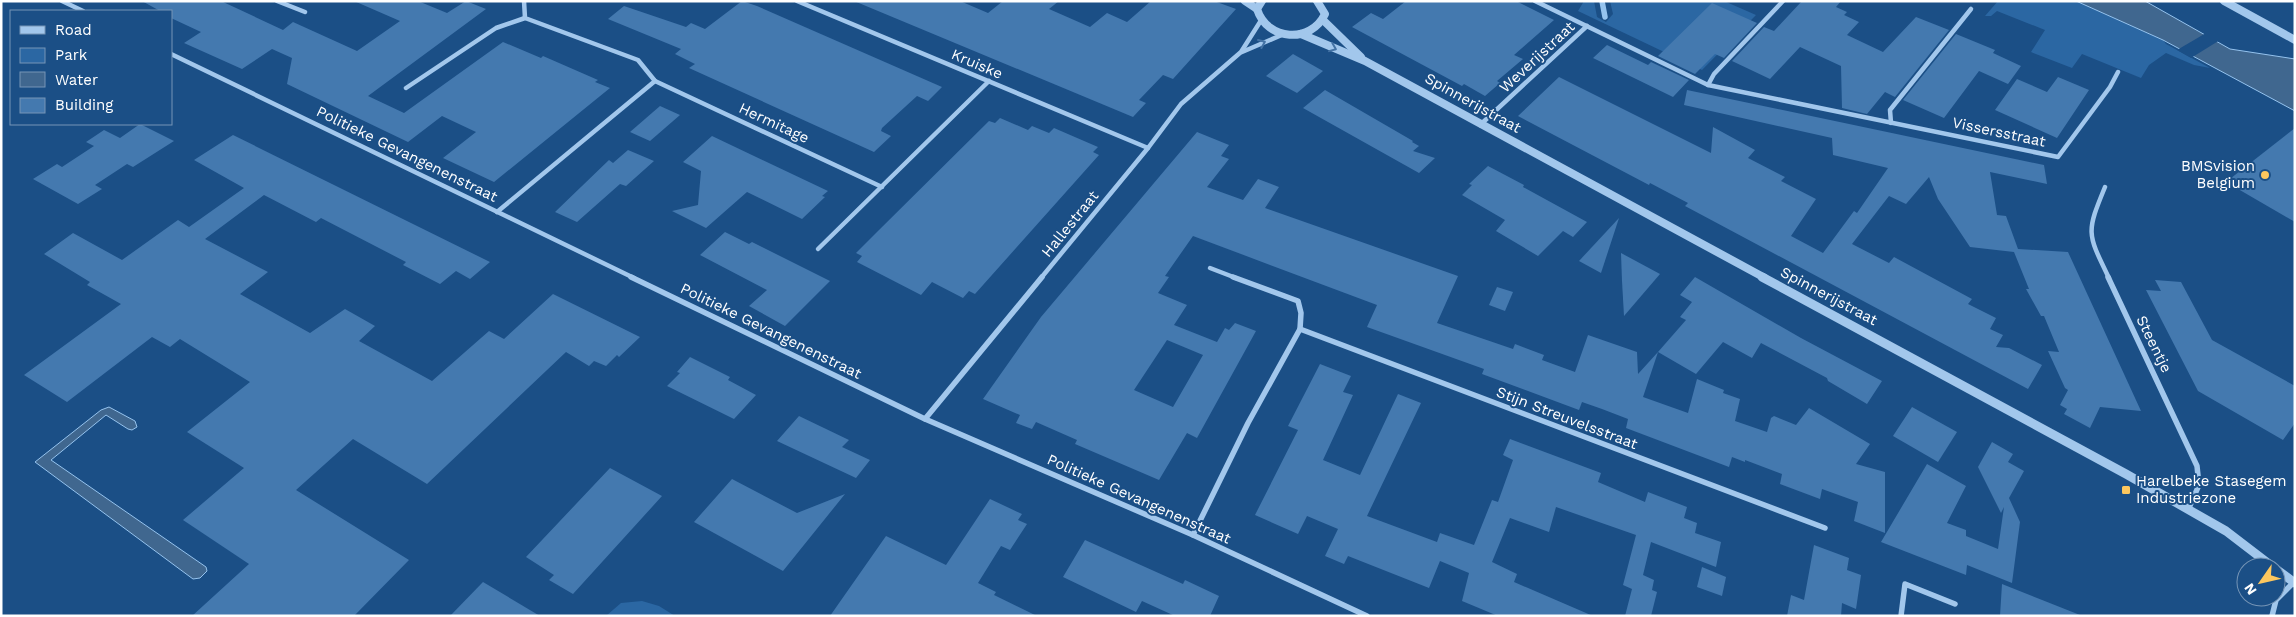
<svg xmlns="http://www.w3.org/2000/svg" width="2296" height="617" font-family="'Work Sans',sans-serif">
  <rect width="100%" height="100%" fill="#1b4f86"/>
  <g fill="#2b67a3">
    <polygon points="1584,1 1594,1 1597,17 1606,22 1613,14 1610,1 1724,1 1756,15 1702,70 1578,11"/>
    <polygon points="1998,1 2076,1 2163,40 2166,44 2210,68 2194,65 2166,53 2149,65 2141,78 2082,54 2072,68 2031,52 2045,30 1997,11 1991,16 1985,16"/>
    <polygon points="642,601 659,606 675,616 606,616 621,603"/>
  </g>
  <g fill="#40678f" stroke="#95c3ee">
    <polygon points="2076,1 2145,1 2230,49 2295,59 2295,111 2163,40"/>
    <polygon points="109,407 135,421 137,427 132,430 128,429 106,415 51,460 206,567 207,571 200,578 193,579 35,462 101,410"/>
  </g>
  <polygon fill="#1b4f86" points="2206,33 2220,40 2191,58 2177,50"/>
  <g fill="none" stroke-linecap="round" stroke-linejoin="round">
    <polyline stroke="#95c3ee" stroke-width="5.5" points="1602,1 1605,17"/>
  </g>
  <g fill="#4479af" fill-rule="evenodd">
    <polygon points="142,1 221,1 283,30 293,22 357,51 400,21 354,1 418,1 447,13 466,1 486,9 368,96 404,113 503,42 541,58 543,56 598,80 595,82 610,88 494,182 443,158 476,132 442,116 408,142 287,84 292,58 272,49 242,69 184,43 201,32 171,18 171,11 160,11"/>
    <polygon points="742,1 757,6 942,87 928,101 917,96 882,128 881,131 891,136 874,152 689,68 695,64 675,54 681,49 608,19 624,6 686,27 691,23 705,29"/>
    <polygon points="854,1 960,1 988,13 1003,1 1059,1 1049,9 1090,27 1107,13 1127,22 1151,1 1214,1 1236,9 1173,79 1163,75 1139,100 1146,103 1133,117"/>
    <polygon points="1406,1 1516,1 1554,20 1514,55 1523,59 1497,81 1500,83 1485,96 1464,84 1462,86 1352,27 1371,13 1383,19"/>
    <polygon points="1802,1 1841,1 1836,7 1847,12 1844,15 1859,22 1847,35 1883,52 1916,17 1949,30 1895,97 1885,92 1867,114 1842,108 1841,66 1800,47 1770,79 1732,61 1764,27 1774,31"/>
    <polygon points="1712,3 1757,23 1724,58 1715,54 1695,74 1658,56"/>
    <polygon points="1956,34 1995,50 1993,53 2021,66 2008,84 1979,71 1944,118 1903,100"/>
    <polygon points="1607,45 1648,65 1651,62 1689,80 1673,97 1593,58"/>
    <polygon points="1293,54 1323,71 1297,93 1266,76"/>
    <polygon points="1559,77 1711,153 1713,127 1755,150 1748,158 1785,177 1781,181 1816,199 1791,236 1823,253 1854,211 1857,213 1888,168 1833,155 1832,138 1684,105 1687,90 2044,165 2047,184 1990,172 1997,215 2006,216 2018,249 2068,252 2141,411 2100,407 2090,428 2064,414 2067,409 2060,405 2068,390 2065,388 2048,351 2059,352 2044,316 2041,316 2026,289 2029,289 2014,252 1970,247 1938,199 1929,177 1906,204 1889,196 1852,244 1889,263 1894,257 1972,299 1968,304 1996,318 1990,329 2003,335 1996,347 2009,348 2042,365 2028,389 1685,206 1688,203 1650,183 1649,185 1518,116"/>
    <polygon points="2058,77 2089,90 2057,138 1995,110 2017,79 2047,92"/>
    <polygon points="1325,90 1413,141 1412,142 1419,146 1413,151 1435,158 1419,173 1303,108"/>
    <polygon points="660,106 680,115 650,141 630,132"/>
    <polygon points="1000,118 1028,130 1032,126 1049,133 1054,128 1098,147 1093,152 1099,155 975,294 969,291 963,298 932,282 921,295 857,262 862,256 856,253 879,230 989,121 995,123"/>
    <polygon points="140,124 174,141 133,167 127,164 95,185 102,189 78,204 33,179 57,164 62,167 94,146 86,142 104,130 120,138"/>
    <polygon points="2295,128 2295,222 2226,182"/>
    <path d="M1197,132L1229,145L1221,156L1229,159L1207,187L1243,200L1258,179L1279,187L1265,208L1458,276L1437,323L1513,349L1515,344L1544,355L1542,360L1575,372L1588,335L1637,352L1638,374L1658,352L1643,397L1688,413L1697,379L1724,390L1723,393L1740,399L1735,421L1767,432L1771,418L1774,416L1796,425L1809,408L1870,444L1856,464L1885,472V533L1854,521L1858,502L1822,489L1820,499L1780,484L1782,474L1745,460V462L1732,457L1729,467L1626,428L1628,419L1602,409L1582,402L1579,410L1482,374L1484,369L1367,327L1377,305L1193,236L1165,276L1169,277L1158,293L1187,305L1174,325L1217,342L1225,328L1229,330L1235,323L1256,331L1197,438L1187,433L1159,480L1075,444L1077,440L1036,422L1032,429L1016,423L1020,415L983,399L1041,317ZM1167,340L1203,355L1173,407L1134,390Z"/>
    <polygon points="233,135 490,262 470,279 456,271 440,284 403,265 406,262 321,218 316,222 264,195 205,239 268,272 240,294 310,333 345,309 375,326 359,341 432,381 489,331 504,339 553,294 640,337 619,357 617,355 606,366 594,361 589,366 566,352 427,484 353,439 296,490 409,560 354,616 192,616 249,564 183,520 244,468 187,432 250,382 180,339 170,347 152,337 67,402 24,375 121,304 87,285 90,282 44,254 73,233 122,260 178,220 189,227 244,188 194,160"/>
    <polygon points="712,136 828,191 822,196 825,197 802,219 747,192 706,228 672,211 698,205 701,171 683,162"/>
    <polygon points="628,150 654,161 626,186 620,184 577,222 555,212 609,160 613,163"/>
    <polygon points="1488,166 1524,185 1523,187 1587,222 1573,237 1563,231 1538,256 1496,231 1505,220 1462,195 1472,185 1469,184"/>
    <polygon points="1619,218 1601,273 1579,261"/>
    <polygon points="725,232 749,244 752,242 830,281 785,326 749,306 767,290 700,255"/>
    <polygon points="1621,253 1660,274 1624,316 1622,281"/>
    <polygon points="1695,277 1801,338 1882,381 1867,404 1828,381 1827,378 1761,343 1752,358 1723,342 1696,374 1658,352 1686,320 1680,317 1692,302 1680,295"/>
    <polygon points="2155,280 2181,282 2212,340 2295,386 2295,423 2283,440 2198,391 2146,290 2161,291"/>
    <polygon points="1497,287 1513,292 1505,311 1489,305"/>
    <polygon points="690,357 730,377 728,380 756,395 734,419 667,386 680,373 677,372"/>
    <polygon points="1320,364 1351,376 1343,392 1353,395 1323,460 1360,475 1398,394 1421,403 1367,516 1437,542 1440,533 1474,545 1492,500 1498,502 1513,460 1503,455 1510,439 1601,473 1598,482 1645,502 1648,492 1687,507 1684,518 1697,523 1695,533 1721,542 1716,567 1651,542 1643,575 1654,580 1652,590 1657,592 1651,616 1625,616 1632,589 1623,585 1636,535 1556,507 1549,532 1510,518 1492,562 1517,574 1514,582 1593,616 1498,616 1462,601 1469,573 1440,561 1429,588 1348,556 1344,564 1325,556 1338,529 1307,516 1298,534 1255,515 1298,430 1288,426"/>
    <polygon points="1912,407 1957,432 1938,462 1893,436"/>
    <polygon points="799,416 849,440 842,447 870,460 856,478 777,441"/>
    <polygon points="1992,442 2013,454 2008,462 2024,471 2009,498 2020,522 2012,583 1967,565 1966,575 1881,542 1927,464 1966,486 1947,523 1966,530 1966,536 1998,549 2004,507 2001,513 1978,467"/>
    <polygon points="610,468 662,496 573,594 549,580 554,575 526,557"/>
    <polygon points="732,479 797,513 845,494 783,571 694,522"/>
    <polygon points="990,499 1022,514 1018,520 1027,524 1010,550 1001,546 978,583 996,592 994,595 1037,616 830,616 886,536 946,565"/>
    <polygon points="1085,540 1183,584 1185,580 1219,596 1210,616 1175,616 1142,601 1136,612 1063,577"/>
    <polygon points="1814,545 1849,558 1847,570 1861,575 1856,609 1842,603 1841,616 1787,616 1791,595 1804,600"/>
    <polygon points="1702,567 1726,577 1722,596 1697,587"/>
    <polygon points="483,582 540,616 450,616"/>
    <polygon points="2002,584 2080,615 2079,616 2000,616"/>
  </g>
  <g fill="none" stroke-linecap="round" stroke-linejoin="round">
    <g stroke="#a2c7ec" stroke-width="4.5">
      <polyline points="62,1 83,11"/>
      <polyline points="277,1 305,12"/>
      <polyline points="524,1 525,18 638,60 655,81 882,187"/>
      <polyline points="797,1 1148,148"/>
      <polyline points="1535,1 1708,85 2058,157 2110,87 2118,72"/>
      <polyline points="1242,52 1284,34"/>
      <polyline points="171,54 634,278"/>
      <polyline points="1708,85 1714,74 1783,1"/>
      <polyline points="406,88 496,28 525,18"/>
      <polyline points="1891,123 1890,110 1971,9"/>
      <polyline points="1480,125 1587,26"/>
      <path d="M2105,187C2086,233 2087,233 2109,278"/>
      <polyline points="497,212 655,81"/>
      <polyline points="818,249 989,81"/>
      <polyline points="1210,268 1236,278"/>
      <polyline points="1041,278 1148,148 1181,104 1241,52 1260,22"/>
    </g>
    <g stroke="#a2c7ec" stroke-width="5.5">
      <polyline points="631,277 925,419 1193,535 1367,616"/>
      <polyline points="2108,277 2197,466 2199,485 2188,510"/>
      <polyline points="1300,329 1825,528"/>
      <polyline points="925,419 1042,277"/>
      <polyline points="1193,535 1248,423 1300,329 1301,313 1298,301 1233,277"/>
      <polyline points="1901,616 1905,584 1955,604"/>
      <polyline points="2272,616 2276,600 2293,583"/>
    </g>
    <g stroke="#a2c7ec" stroke-width="8">
      <polyline points="1245,1 1257,9"/>
      <path d="M1262,1L1257,9C1267,41 1311,44 1325,14L1317,1"/>
      <polyline points="2224,1 2295,40"/>
      <polyline points="1324,21 1361,57"/>
      <polyline points="1301,34 1365,61 1765,278"/>
    </g>
    <g stroke="#a2c7ec" stroke-width="9">
      <polyline points="1762,277 2126,474 2226,531 2273,567"/>
      <polyline points="2276,569 2295,583"/>
    </g>
  </g>
  <defs><path id="oneway-chevron" d="M-2-3.5L2.5 0L-2 3.5" fill="none" stroke-width="1.6" stroke-linecap="round" stroke-linejoin="round" transform="scale(1.25)"/></defs>
  <g stroke="#4473a5">
    <use href="#oneway-chevron" transform="translate(1262 43) rotate(-23)"/>
    <use href="#oneway-chevron" transform="translate(1333 48) rotate(22)"/>
  </g>
  <g fill="#fdc75e" stroke="#1b4f86" stroke-width="2">
    <circle cx="2265" cy="175" r="5"/>
    <rect x="2121" y="485" width="10" height="10" rx="2.5"/>
  </g>
  <g text-anchor="middle" dominant-baseline="central" stroke-width="4" stroke-linejoin="round" paint-order="stroke">
    <g font-size="15" fill="#fff" stroke="#1b4f86">
      <text transform="translate(1537 57) rotate(-43)">Weverijstraat</text>
      <text transform="translate(977 64) rotate(23)">Kruiske</text>
      <text transform="translate(1473 103) rotate(29)">Spinnerijstraat</text>
      <text transform="translate(774 123) rotate(25)">Hermitage</text>
      <text transform="translate(1999 132) rotate(12)">Vissersstraat</text>
      <text transform="translate(407 154) rotate(26)">Politieke Gevangenenstraat</text>
      <text transform="translate(1070 224) rotate(-51)">Hallestraat</text>
      <text transform="translate(1829 296) rotate(28)">Spinnerijstraat</text>
      <text transform="translate(771 331) rotate(26)">Politieke Gevangenenstraat</text>
      <text transform="translate(2154 344) rotate(64)">Steentje</text>
      <text transform="translate(1567 418) rotate(21)">Stijn Streuvelsstraat</text>
      <text transform="translate(1139 499) rotate(24)">Politieke Gevangenenstraat</text>
    </g>
    <g font-size="15" fill="#fff" stroke="#1b4f86" text-anchor="end">
      <text x="2255" y="166">BMSvision<tspan x="2255" dy="17">Belgium</tspan></text>
      <text x="2136" y="481" text-anchor="start">Harelbeke Stasegem<tspan x="2136" dy="17">Industriezone</tspan></text>
    </g>
  </g>
  <rect width="2296" height="617" fill="none" stroke="#ffffff" stroke-width="5"/>
  <rect x="10" y="10" width="162" height="115" fill="#1b4f86" stroke="#7695b6"/>
  <rect x="20" y="26" width="25" height="8" fill="#a2c7ec" stroke="#7695b6"/>
  <text x="55" y="35" font-size="15" fill="#ffffff">Road</text>
  <rect x="20" y="48" width="25" height="15" fill="#2b67a3" stroke="#7695b6"/>
  <text x="55" y="60" font-size="15" fill="#ffffff">Park</text>
  <rect x="20" y="72" width="25" height="15" fill="#40678f" stroke="#7695b6"/>
  <text x="55" y="85" font-size="15" fill="#ffffff">Water</text>
  <rect x="20" y="98" width="25" height="15" fill="#4479af" stroke="#7695b6"/>
  <text x="55" y="110" font-size="15" fill="#ffffff">Building</text>
  <g transform="translate(2261 582) rotate(236)"><circle r="24" fill="#1b4f86" stroke="#7695b6"/>
  <path d="M0-4L9 19L0 12L-9 19Z" fill="#fdc75e"/>
  <text y="-8" font-size="14" font-weight="bold" text-anchor="middle" fill="#ffffff">N</text>
  </g>
</svg>
